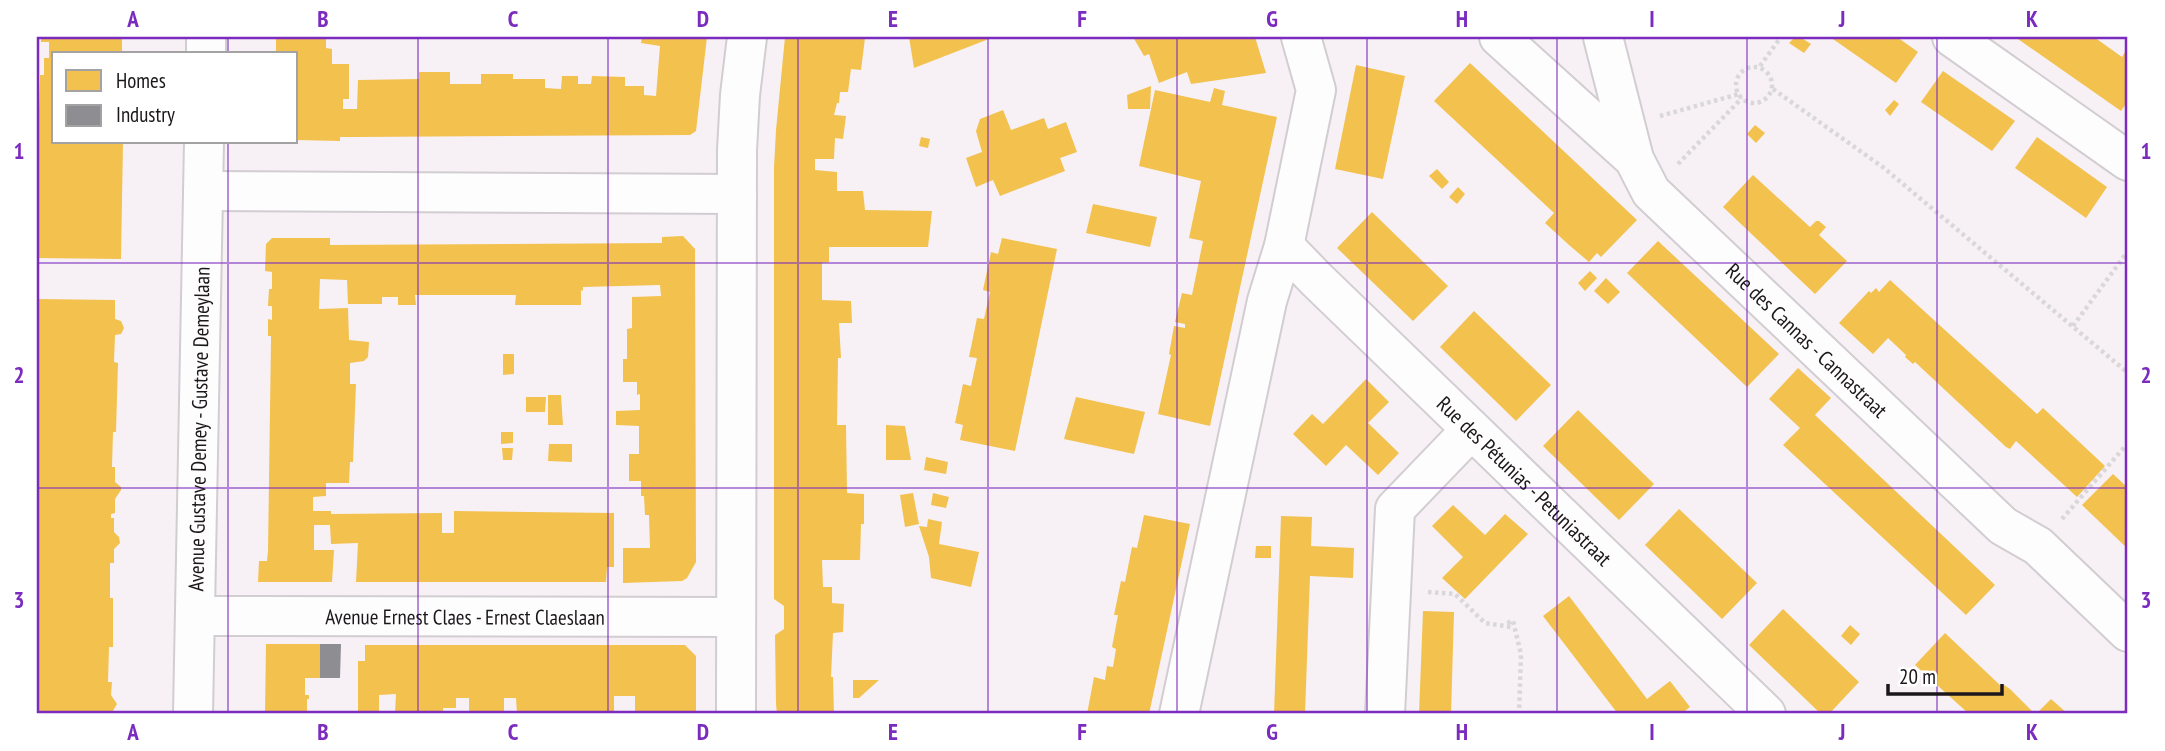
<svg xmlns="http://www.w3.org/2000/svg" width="2165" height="751" font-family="'PT Sans Narrow',sans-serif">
  <rect width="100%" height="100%" fill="#f7f1f6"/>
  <g fill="#f2c14e">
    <polygon points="41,37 122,37 122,54 54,54 54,142 123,142 121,259 37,258 39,127 37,127 37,109 39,109 40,75 44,75 44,58 49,58 49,42 41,42"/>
    <polygon points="276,37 326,37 326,48 332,49 332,64 349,64 349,99 343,99 343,109 357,109 358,80 419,79 419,72 450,72 450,84 481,84 481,74 513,74 513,79 545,79 545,88 561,89 562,76 578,76 578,84 591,84 592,76 625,77 625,86 644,86 644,95 656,96 660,46 641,43 642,37 707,37 696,131 690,135 357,137 340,137 340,141 296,140 296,54 276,54"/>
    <polygon points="785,37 865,38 861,70 851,69 848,92 840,92 839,103 837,103 834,115 846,116 843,139 835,138 834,159 815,159 815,170 837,172 837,191 863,191 865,210 932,211 928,247 829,247 829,262 822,263 822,300 851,301 852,323 839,323 841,358 838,358 837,425 846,425 847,493 864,494 864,524 861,524 860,560 822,560 823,587 832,587 832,603 844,604 843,632 833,633 831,677 833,677 834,714 777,714 776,704 775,635 784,629 784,606 774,599 774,167 776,130"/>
    <polygon points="909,37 994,37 914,68"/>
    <polygon points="1133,37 1255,37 1266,73 1191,84 1187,72 1159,83 1149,54 1144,56"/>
    <polygon points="1795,37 1800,37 1811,44 1804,53 1789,43"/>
    <polygon points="1830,37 1897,37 1918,52 1896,83"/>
    <polygon points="2015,37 2094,37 2122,57 2125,52 2128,54 2128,101 2121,111"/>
    <polygon points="1470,63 1637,220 1601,257 1597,253 1589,262 1569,245 1545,223 1554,213 1434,101"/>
    <polygon points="1356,65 1405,76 1383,179 1335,169"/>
    <polygon points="1943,71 2015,121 1992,151 1921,102"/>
    <polygon points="1151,86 1150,109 1128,109 1127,95"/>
    <polygon points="1214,88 1225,91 1222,105 1277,117 1210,426 1158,414 1171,355 1169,354 1174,326 1185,328 1185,324 1175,322 1182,293 1192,295 1203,241 1189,238 1201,181 1139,166 1155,90 1210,102"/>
    <polygon points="1894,100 1899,104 1890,116 1885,110"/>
    <polygon points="1003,110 1011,130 1044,118 1048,129 1066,122 1077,152 1060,158 1065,171 1000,196 993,180 976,187 966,158 982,152 976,131 980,119"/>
    <polygon points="1755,125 1765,133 1756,143 1747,134"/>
    <polygon points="921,137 930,139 928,148 919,146"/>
    <polygon points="2037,137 2107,187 2086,218 2015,168"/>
    <polygon points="1437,169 1449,182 1442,189 1429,176"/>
    <polygon points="1753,175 1810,227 1816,221 1819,221 1826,227 1819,235 1847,261 1815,294 1723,207"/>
    <polygon points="1458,187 1465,194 1457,204 1449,197"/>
    <polygon points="1093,204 1157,217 1150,247 1086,233"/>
    <polygon points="1372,212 1448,286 1413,321 1337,248"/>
    <polygon points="683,236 695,249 696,562 687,578 682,581 623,583 623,548 650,548 649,515 645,515 644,496 641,496 641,481 629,481 629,454 639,454 639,426 616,425 616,411 640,410 640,394 637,395 637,382 623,382 623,359 627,359 627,329 632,328 632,297 661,296 660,285 583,287 583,291 581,290 581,305 515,305 516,295 415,295 416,305 398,305 398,297 382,297 382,304 348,304 347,280 320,279 319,309 348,308 349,340 369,342 368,357 364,361 350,363 350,384 356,384 353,462 350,462 349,483 326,483 326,496 313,497 313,511 331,511 331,514 442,513 442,533 454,533 454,511 614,513 614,567 607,567 606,582 356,582 358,543 331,544 330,525 314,525 314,550 334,550 332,582 258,582 259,561 267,561 268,551 271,340 271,336 268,336 268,319 272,320 272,306 268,306 269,289 272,289 272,272 265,271 266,244 272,238 330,238 330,245 662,243 662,237"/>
    <polygon points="1002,238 1057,249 1015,451 960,440 963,425 955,423 963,384 971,386 977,358 969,357 977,318 984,319 990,292 983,290 991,252 998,254"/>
    <polygon points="1658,241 1779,354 1747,387 1627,273"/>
    <polygon points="1590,271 1597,278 1585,291 1578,283"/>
    <polygon points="1606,278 1620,292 1608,304 1594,291"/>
    <polygon points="1890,280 2037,414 2043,408 2105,466 2077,497 2016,441 2010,449 2006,447 1915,362 1913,364 1905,357 1906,355 1888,338 1873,354 1839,323 1869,291 1871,293 1876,288 1879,292"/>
    <polygon points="37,299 115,300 115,319 121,321 124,328 121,334 115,335 114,362 118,363 116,432 113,432 112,467 115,467 115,482 121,487 121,490 115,499 115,513 111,514 111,518 114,518 114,532 119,537 120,543 114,549 114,563 110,563 110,598 113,598 113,647 109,647 108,682 112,682 111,695 117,704 111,714 37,714"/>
    <polygon points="1474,311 1551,385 1516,421 1440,347"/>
    <polygon points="503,354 514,354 514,374 503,375"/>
    <polygon points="1798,368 1831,398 1815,415 1995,585 1966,615 1783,445 1800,428 1769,399"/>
    <polygon points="1366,379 1389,402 1368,423 1399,453 1378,475 1346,445 1326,466 1293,434 1312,414 1323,424"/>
    <polygon points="548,395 561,395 563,425 548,425"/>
    <polygon points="526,397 546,397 545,412 526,412"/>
    <polygon points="1076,397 1145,412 1134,454 1064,439"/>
    <polygon points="1578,410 1654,484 1619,520 1543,446"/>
    <polygon points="886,425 905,426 911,460 886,460"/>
    <polygon points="501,432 513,432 513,443 501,444"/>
    <polygon points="549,444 572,444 572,462 548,461"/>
    <polygon points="502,448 513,448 512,460 503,460"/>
    <polygon points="926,457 948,462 946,474 924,470"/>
    <polygon points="2113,474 2128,488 2128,549 2082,505"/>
    <polygon points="913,493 919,524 905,527 900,495"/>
    <polygon points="933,493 949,497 946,508 931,505"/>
    <polygon points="1453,505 1485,535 1505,514 1528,534 1465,599 1442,578 1463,557 1432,526"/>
    <polygon points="1679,509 1757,583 1722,619 1645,545"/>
    <polygon points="1144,515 1190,524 1149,714 1087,714 1094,677 1105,680 1107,666 1113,667 1116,649 1112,647 1118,615 1114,615 1121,581 1125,582 1132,547 1137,548"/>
    <polygon points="1281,516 1312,517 1311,546 1354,548 1353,578 1310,576 1305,714 1274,714"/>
    <polygon points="928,519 942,522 939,544 979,552 971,587 931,578 929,557 919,526 927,527"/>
    <polygon points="1256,546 1271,546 1271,558 1255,558"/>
    <polygon points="1569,596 1647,699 1670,681 1690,707 1681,714 1618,714 1543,616"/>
    <polygon points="1783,609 1859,682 1829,714 1821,714 1749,645"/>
    <polygon points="1423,611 1454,612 1451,714 1419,714"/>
    <polygon points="1850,625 1860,634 1851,645 1841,636"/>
    <polygon points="1945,633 2002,687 2004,685 2010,689 2035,714 1969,714 1915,665"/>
    <polygon points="266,644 320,644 320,678 305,678 305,695 309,695 309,699 307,699 307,712 304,712 304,714 265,714"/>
    <polygon points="365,645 685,645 696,656 696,714 635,714 635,696 614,696 614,713 517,714 516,698 504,698 504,714 469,714 469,698 456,698 456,708 443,708 443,714 408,714 395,713 396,694 379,695 379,714 358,714 358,661 365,661"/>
    <polygon points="853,680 879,680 859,698 853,698"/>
    <polygon points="2051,699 2068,714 2036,714"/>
  </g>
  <polygon fill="#8d8d92" points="320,644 341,644 340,678 320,678"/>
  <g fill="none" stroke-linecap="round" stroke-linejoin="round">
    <g stroke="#d2cdd1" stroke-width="42">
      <g id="minor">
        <path id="s1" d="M1499,37L1634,159L1651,192L2003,526L2038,546L2128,632"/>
        <polyline points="1603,37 1634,159"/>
        <polyline points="1952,37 2128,161"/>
        <polyline points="206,54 206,37"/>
        <polyline points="203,191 737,194"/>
        <path id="s2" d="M1284,246L1316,279L1766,714"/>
        <path id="s3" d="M195,616L735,617"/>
        <path id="s4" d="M193,714L204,142"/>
        <polyline points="736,714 737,150 740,95 747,37"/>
        <polyline points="1179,714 1267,301 1284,246 1316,90 1301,37"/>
        <polyline points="1385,714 1395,509 1471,430"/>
      </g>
    </g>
    <g stroke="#d9d7d8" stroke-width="4.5" stroke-dasharray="3.5 3.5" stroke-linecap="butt">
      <polyline points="1760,66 1781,37"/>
      <circle cx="1754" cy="85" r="18"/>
      <polyline points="1773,89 1884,168 2128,373"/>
      <polyline points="1660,116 1739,94"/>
      <polyline points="1678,164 1742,98"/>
      <polyline points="2073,326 2128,251"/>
      <polyline points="2062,519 2128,443"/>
      <polyline points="1428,592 1455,594 1485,623 1511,627 1509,622 1513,621 1521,654 1519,714"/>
      <polyline points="2124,714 2128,709"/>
    </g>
    <use href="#minor" stroke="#fefdfe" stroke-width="38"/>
  </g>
  <path fill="none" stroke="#7b2cbf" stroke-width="2" stroke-opacity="0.55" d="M228,37V54M418,37V714M608,37V714M798,37V714M988,37V714M1177,37V714M1367,37V714M1557,37V714M1747,37V714M1937,37V714M228,142V714M37,263H2128M37,488H2128"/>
  <g text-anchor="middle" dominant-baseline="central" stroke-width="7" stroke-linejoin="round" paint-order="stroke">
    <g font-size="21" fill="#1b171a" stroke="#fff">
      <text stroke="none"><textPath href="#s1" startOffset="434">Rue des Cannas - Cannastraat</textPath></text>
      <text stroke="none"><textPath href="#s4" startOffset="285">Avenue Gustave Demey - Gustave Demeylaan</textPath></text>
      <text stroke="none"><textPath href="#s2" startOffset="336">Rue des Pétunias - Petuniastraat</textPath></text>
      <text stroke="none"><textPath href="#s3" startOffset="270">Avenue Ernest Claes - Ernest Claeslaan</textPath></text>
    </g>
  </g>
  <rect width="2165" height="751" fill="none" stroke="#ffffff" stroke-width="77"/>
  <rect x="52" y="52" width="245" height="91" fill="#ffffff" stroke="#a4a2a3" stroke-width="2"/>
  <rect x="66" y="70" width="35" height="21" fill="#f2c14e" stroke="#a4a2a3" stroke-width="2"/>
  <text x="116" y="88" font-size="21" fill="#1b171a">Homes</text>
  <rect x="66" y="105" width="35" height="21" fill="#8d8d92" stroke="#a4a2a3" stroke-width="2"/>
  <text x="116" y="122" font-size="21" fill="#1b171a">Industry</text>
  <path d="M1888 684v10h114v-10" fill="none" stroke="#1b171a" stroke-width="3.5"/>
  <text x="1899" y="684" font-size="21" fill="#1b171a" stroke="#ffffff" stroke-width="5" paint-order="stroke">20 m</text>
  <rect x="38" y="38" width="2088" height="674" fill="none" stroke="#7b2cbf" stroke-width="2.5"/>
  <g font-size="23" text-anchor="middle" font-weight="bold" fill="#7b2cbf">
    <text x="133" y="27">A</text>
    <text x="323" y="27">B</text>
    <text x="513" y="27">C</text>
    <text x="703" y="27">D</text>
    <text x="893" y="27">E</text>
    <text x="1082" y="27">F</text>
    <text x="1272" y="27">G</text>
    <text x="1462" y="27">H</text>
    <text x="1652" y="27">I</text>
    <text x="1842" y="27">J</text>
    <text x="2032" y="27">K</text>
    <text x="19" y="159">1</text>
    <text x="2146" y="159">1</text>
    <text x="19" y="383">2</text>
    <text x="2146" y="383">2</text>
    <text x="19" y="608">3</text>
    <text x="2146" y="608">3</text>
    <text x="133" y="740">A</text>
    <text x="323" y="740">B</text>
    <text x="513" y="740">C</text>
    <text x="703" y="740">D</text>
    <text x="893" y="740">E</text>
    <text x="1082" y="740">F</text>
    <text x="1272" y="740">G</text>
    <text x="1462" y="740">H</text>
    <text x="1652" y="740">I</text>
    <text x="1842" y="740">J</text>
    <text x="2032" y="740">K</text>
  </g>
</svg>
